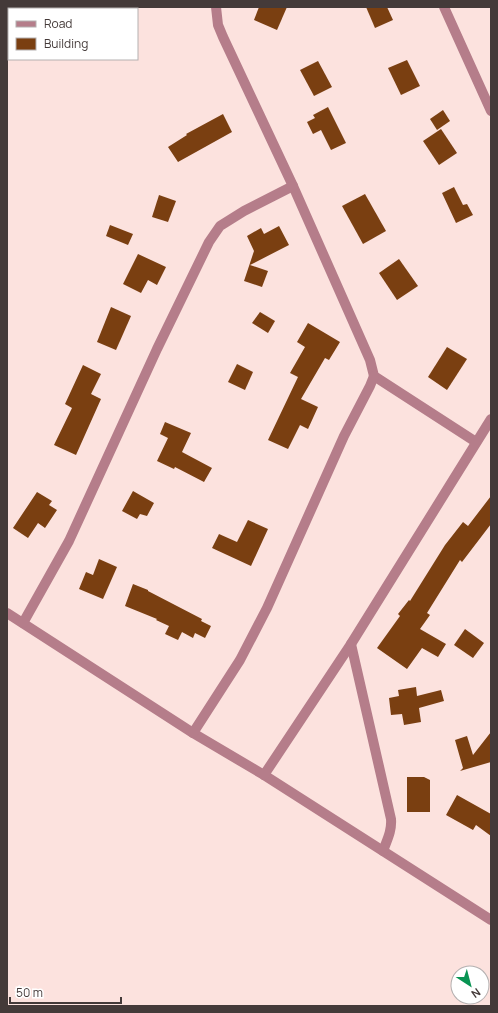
<svg xmlns="http://www.w3.org/2000/svg" width="498" height="1013" font-family="Manrope,sans-serif">
  <rect width="100%" height="100%" fill="#fce2de"/>
  <g fill="#7a3f11">
    <polygon points="259,7 287,7 277,30 254,20"/>
    <polygon points="366,7 387,7 393,20 375,28"/>
    <polygon points="407,60 420,86 401,95 388,68"/>
    <polygon points="318,61 332,87 314,96 300,70"/>
    <polygon points="328,107 346,143 331,150 321,130 313,134 307,122 315,118 313,115"/>
    <polygon points="443,110 450,121 437,130 430,119"/>
    <polygon points="223,114 232,132 178,162 168,147 187,135 186,134"/>
    <polygon points="441,129 457,153 439,165 423,141"/>
    <polygon points="454,187 463,205 467,204 473,215 456,223 442,193"/>
    <polygon points="365,194 386,231 363,244 342,206"/>
    <polygon points="159,195 176,201 168,222 152,217"/>
    <polygon points="110,225 133,234 128,245 106,236"/>
    <polygon points="279,226 289,245 250,265 268,271 262,287 244,281 254,251 247,236 261,228 264,234"/>
    <polygon points="138,254 166,267 157,285 148,280 141,293 123,284"/>
    <polygon points="399,259 418,286 397,300 379,273"/>
    <polygon points="111,307 131,316 116,350 97,342"/>
    <polygon points="260,312 275,321 268,333 252,323"/>
    <polygon points="308,323 340,342 329,360 325,358 301,399 318,407 308,429 300,425 288,449 268,440 298,377 290,373 305,347 297,342"/>
    <polygon points="447,347 467,359 447,390 428,377"/>
    <polygon points="237,364 253,372 245,390 228,382"/>
    <polygon points="83,365 101,374 91,394 101,399 76,455 54,445 72,408 65,404"/>
    <polygon points="165,422 191,433 182,452 212,468 204,482 175,467 174,469 157,461 168,438 160,434"/>
    <polygon points="133,491 154,503 147,516 140,514 137,519 122,511"/>
    <polygon points="37,492 52,501 49,505 57,510 45,528 38,523 28,538 13,528"/>
    <polygon points="491,496 491,524 462,562 460,560 427,613 430,615 420,629 446,644 438,657 422,648 407,669 377,648 400,616 398,614 409,600 410,601 445,545 463,522 468,526"/>
    <polygon points="248,520 268,529 251,566 212,548 219,534 237,542"/>
    <polygon points="99,559 117,567 103,599 79,589 86,572 93,575"/>
    <polygon points="133,584 148,590 148,591 202,619 201,621 211,626 205,638 195,633 193,638 182,632 178,640 165,634 169,626 156,620 157,619 125,606"/>
    <polygon points="465,629 484,643 473,658 454,645"/>
    <polygon points="416,687 417,696 441,690 444,701 419,708 421,722 404,725 402,714 391,715 389,698 399,696 398,690"/>
    <polygon points="491,732 491,762 460,771 463,768 455,740 467,736 473,755"/>
    <polygon points="407,777 424,777 430,780 430,812 407,812"/>
    <polygon points="457,795 491,814 491,836 476,825 473,830 446,815"/>
  </g>
  <g fill="none" stroke-linecap="round" stroke-linejoin="round">
    <g stroke="#b57d8a" stroke-width="10">
      <polyline points="216,7 218,25 223,37 293,186 370,360 374,376 476,442"/>
      <polyline points="444,7 491,111"/>
      <polyline points="54,9 57,7"/>
      <polyline points="7,34 9,33"/>
      <polyline points="7,613 193,733 264,775 491,920"/>
      <polyline points="23,623 69,541 157,349 209,242 220,226 244,211 293,186"/>
      <path d="M351,644L391,819C392,831 387,840 383,851"/>
      <polyline points="193,733 240,660 267,608 344,436 370,386 374,376"/>
      <polyline points="264,775 351,644 491,419"/>
    </g>
  </g>
  <rect width="498" height="1013" fill="none" stroke="#443a39" stroke-width="16"/>
  <rect x="8" y="8" width="130" height="52" fill="#ffffff" stroke="#b4b0b0"/>
  <rect x="16" y="21" width="20" height="6" fill="#b57d8a" stroke="#b4b0b0"/>
  <text x="44" y="28" font-size="12" fill="#443a39">Road</text>
  <rect x="16" y="38" width="20" height="12" fill="#7a3f11" stroke="#b4b0b0"/>
  <text x="44" y="48" font-size="12" fill="#443a39">Building</text>
  <g transform="translate(470 985) rotate(144)"><circle r="19" fill="#ffffff" stroke="#b4b0b0"/>
  <path d="M0-3L7 15L0 10L-7 15Z" fill="#089453"/>
  <text y="-6" font-size="11" font-weight="bold" text-anchor="middle" fill="#443a39">N</text>
  </g>
  <path d="M10 997v6h111v-6" fill="none" stroke="#443a39" stroke-width="2"/>
  <text x="16" y="997" font-size="12" fill="#443a39" stroke="#ffffff" stroke-width="3" paint-order="stroke">50 m</text>
</svg>
